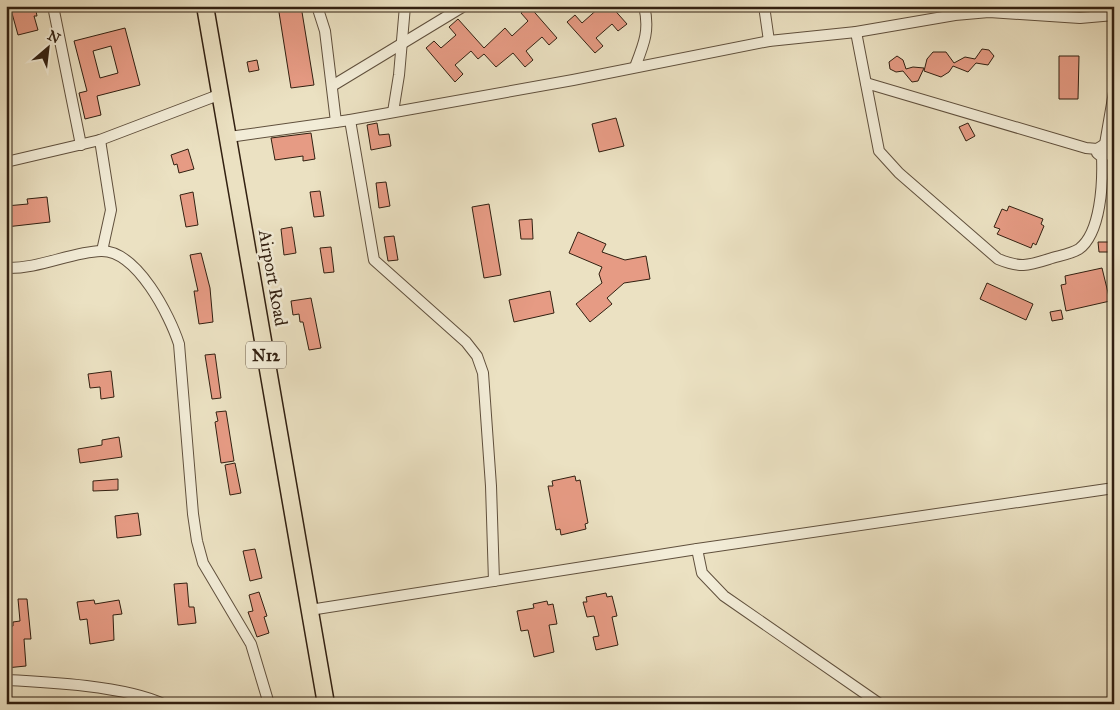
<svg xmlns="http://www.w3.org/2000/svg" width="1120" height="710" font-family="'IM FELL Great Primer',serif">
  <rect width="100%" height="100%" fill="#ebe1c2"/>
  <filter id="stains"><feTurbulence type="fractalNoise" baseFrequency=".004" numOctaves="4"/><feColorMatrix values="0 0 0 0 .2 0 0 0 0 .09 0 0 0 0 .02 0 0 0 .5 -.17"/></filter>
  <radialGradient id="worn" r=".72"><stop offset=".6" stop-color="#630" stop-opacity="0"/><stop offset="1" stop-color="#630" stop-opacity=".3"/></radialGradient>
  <g fill="#e69b84" stroke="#322011" fill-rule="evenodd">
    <polygon points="10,6 35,6 37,16 34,16 38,30 18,35"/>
    <polygon points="278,6 301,6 314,85 291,88"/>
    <polygon points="529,6 557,38 549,45 542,37 526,51 533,60 525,67 513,53 496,67 484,54 478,59 471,51 455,65 463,74 455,82 426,48 434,41 441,48 456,35 449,27 458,19 484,48 505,28 512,36 528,21 521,13"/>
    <polygon points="601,6 611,6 627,24 618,31 612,24 596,38 603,46 595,53 567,22 575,15 582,23"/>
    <path d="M125,28L140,85L97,96L101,115L85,119L79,93L87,91L74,41ZM111,46L118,73L100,78L93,51Z"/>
    <polygon points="982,49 989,50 994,56 988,65 976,63 968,72 953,66 949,72 941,77 924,71 927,59 933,52 946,52 954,63 965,57 975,59"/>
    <polygon points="897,56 903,60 906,69 913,67 924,68 918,81 912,82 903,71 896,72 890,69 889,62"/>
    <polygon points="1059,56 1079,56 1078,99 1059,99"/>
    <polygon points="257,60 259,70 249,72 247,62"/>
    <polygon points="616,118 624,146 599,152 592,124"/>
    <polygon points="377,123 379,135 389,134 391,146 371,150 367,125"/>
    <polygon points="968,123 975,136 966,141 959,127"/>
    <polygon points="311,133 315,159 303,161 303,156 275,160 271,138"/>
    <polygon points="188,149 194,169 179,173 177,164 174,165 171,155"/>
    <polygon points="386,182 390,206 379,208 376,183"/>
    <polygon points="320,191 324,216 314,217 310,192"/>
    <polygon points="193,192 198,225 186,227 180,195"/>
    <polygon points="47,197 50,222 6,227 6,206 28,204 27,199"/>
    <polygon points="489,204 501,275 484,278 472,207"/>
    <polygon points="1009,206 1043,219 1041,224 1044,226 1036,245 1033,243 1031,248 997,234 1000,229 994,227 1002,209 1007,211"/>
    <polygon points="532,219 533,239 521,239 519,220"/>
    <polygon points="292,227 296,253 284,255 281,229"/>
    <polygon points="578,232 606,244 602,252 625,260 646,256 650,279 624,283 607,298 612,304 590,322 576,304 602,283 599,274 602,267 569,253"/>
    <polygon points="394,236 398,260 388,261 384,237"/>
    <polygon points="1098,242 1110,242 1111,252 1099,252"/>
    <polygon points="331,247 334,272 324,273 320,248"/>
    <polygon points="201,253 210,288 213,322 199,324 194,291 198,291 190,255"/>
    <polygon points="1102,268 1110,301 1066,311 1061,285 1066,284 1065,276"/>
    <polygon points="987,283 1033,304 1026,320 980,299"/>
    <polygon points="550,291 554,313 514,322 509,300"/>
    <polygon points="311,298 321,348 309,350 303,322 300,322 299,314 293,315 291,301"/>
    <polygon points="1061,310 1063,319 1052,321 1050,312"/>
    <polygon points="215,354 221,398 212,399 205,355"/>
    <polygon points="111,371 114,397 101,399 100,387 90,388 88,374"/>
    <polygon points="226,411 234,461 221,463 215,422 218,421 216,412"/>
    <polygon points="119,437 122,457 80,463 78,449 102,445 102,440"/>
    <polygon points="235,463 241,493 230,495 225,465"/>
    <polygon points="575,476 576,481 580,480 588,523 585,524 586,529 561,535 560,529 556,530 548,486 553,486 552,481"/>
    <polygon points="118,479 118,490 93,491 93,481"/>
    <polygon points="138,513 141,535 117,538 115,516"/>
    <polygon points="255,549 262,578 250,581 243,551"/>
    <polygon points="187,583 189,607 194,607 196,623 178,625 174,584"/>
    <polygon points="259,592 267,616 264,617 269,633 257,637 248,612 253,611 249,595"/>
    <polygon points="606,593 607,597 612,596 617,616 612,617 618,645 596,650 593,637 599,636 594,616 587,617 583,602 587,602 586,597"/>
    <polygon points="18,599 27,599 31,639 24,639 26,666 6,668 6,627 13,626 13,622 20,621"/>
    <polygon points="94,600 95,604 119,600 122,614 113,615 114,640 90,644 87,619 80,620 77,602"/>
    <polygon points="547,601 548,605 553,604 557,624 549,625 554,652 534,657 528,630 521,631 517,611 534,608 533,604"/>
  </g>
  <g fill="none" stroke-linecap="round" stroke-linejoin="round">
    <g stroke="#60503d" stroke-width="12">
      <g id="minor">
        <polyline points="53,6 81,145"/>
        <polyline points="317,6 325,31 336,122"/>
        <polyline points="764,6 769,41"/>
        <path d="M856,32L879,151L899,173L998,259C1020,268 1027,266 1049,259C1058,256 1071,254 1079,249C1101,233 1103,182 1102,157L1097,153V149L1105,144L1108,145L1110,152L1102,157"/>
        <path d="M635,67C644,44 650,30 644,6"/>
        <polyline points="866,83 1086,148 1097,149"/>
        <polyline points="332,86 464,6"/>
        <polyline points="393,112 399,75 405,6"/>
        <polyline points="350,120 374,260 466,342 477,356 483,373 491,486 494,581"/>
        <polyline points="229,137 350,120 573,80 769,41 856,32 955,15 989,12 1080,18 1114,15"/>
        <polyline points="100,140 111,210 102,251"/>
        <polyline points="1105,144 1114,92"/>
        <polyline points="6,162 100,140 221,94"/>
        <path d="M6,268C39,269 71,252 101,251C137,250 170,316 179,344L193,514L197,541L203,563L251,644L269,704"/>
        <polyline points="697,549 702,573 724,596 880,704"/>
        <polyline points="310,610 697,549 1114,488"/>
        <path d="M6,680C49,682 125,686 163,704"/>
      </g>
    </g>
    <g stroke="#322011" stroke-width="19">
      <polyline id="trunk" points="205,6 326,704"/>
    </g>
    <use href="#minor" stroke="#f2ecd7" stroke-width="10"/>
    <use href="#trunk" stroke="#ebe1c2" stroke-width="16"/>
  </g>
  <g text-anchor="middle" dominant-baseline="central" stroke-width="5" stroke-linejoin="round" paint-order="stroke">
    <rect fill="#f2ecd7" stroke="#6c5d4c" stroke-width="1" x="246" y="341.5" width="40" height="27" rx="4"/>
    <g font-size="16" font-weight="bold" fill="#322011">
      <text x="266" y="355">N12</text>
    </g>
    <g font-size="18" fill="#322011" stroke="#f2ecd7">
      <text transform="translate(273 278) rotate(80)">Airport Road</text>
    </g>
  </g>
  <rect width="1120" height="710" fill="none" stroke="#ebe1c2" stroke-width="25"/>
  <rect x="8" y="8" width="1105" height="695" fill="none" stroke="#322011" stroke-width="2.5"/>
  <rect x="12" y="12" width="1095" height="685" fill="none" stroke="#322011"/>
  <g transform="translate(48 48) rotate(28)" stroke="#f2ecd7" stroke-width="4" paint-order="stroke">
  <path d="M0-4L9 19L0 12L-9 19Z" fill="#322011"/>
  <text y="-8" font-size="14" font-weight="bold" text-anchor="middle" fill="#322011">N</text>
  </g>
  <rect width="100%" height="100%" filter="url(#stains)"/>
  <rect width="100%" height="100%" fill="url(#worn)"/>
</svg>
